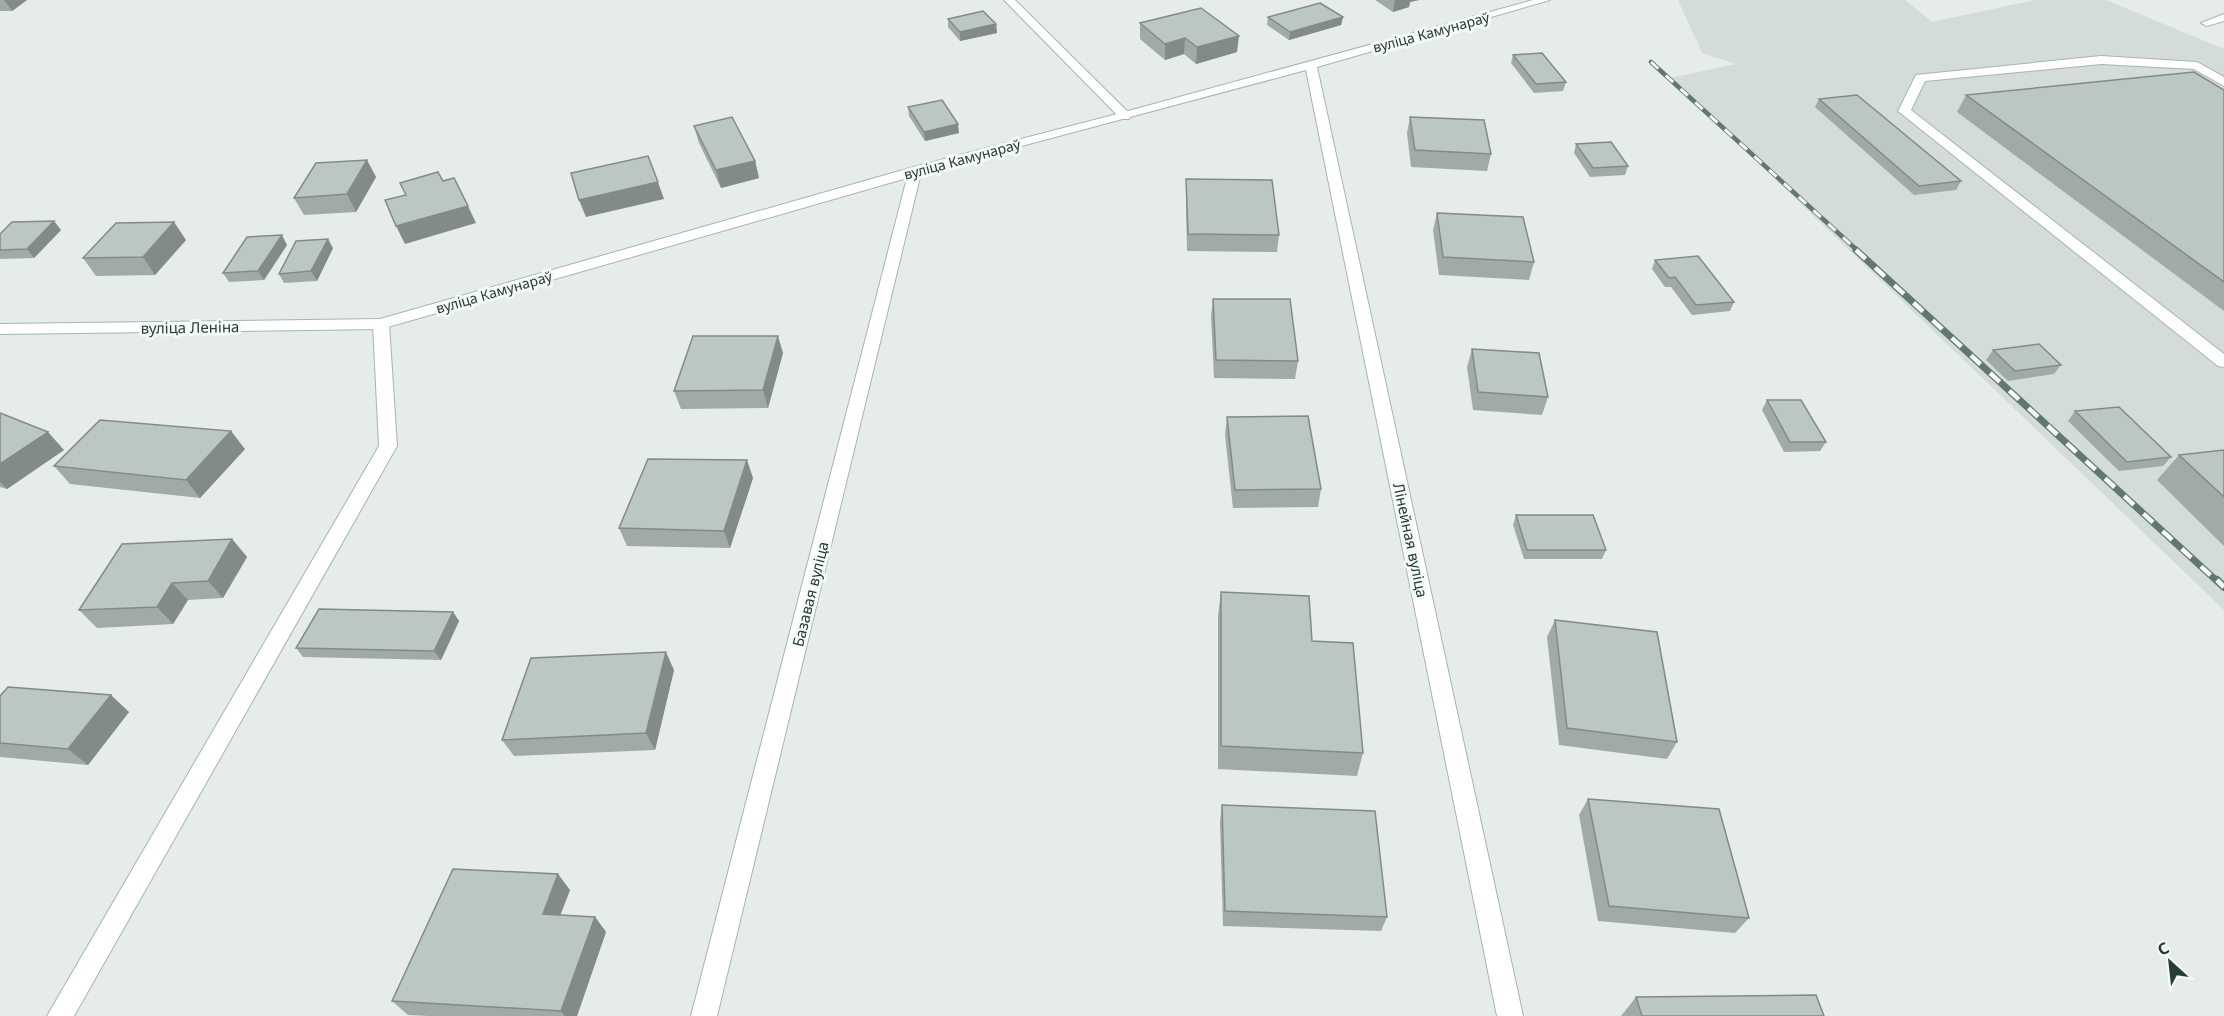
<svg xmlns="http://www.w3.org/2000/svg" width="2224" height="1016" font-family="'Noto Sans',sans-serif">
  <rect width="100%" height="100%" fill="#e5ece9"/>
  <polygon fill="#d3dcd8" points="1678,0 1905,0 1932,22 2035,0 2106,0 2224,49 2224,610 1670,78 1736,64 1702,53"/>
  <g fill="none" stroke-linecap="round" stroke-linejoin="round">
    <g stroke="#a8b4b0" stroke-width="2">
      <g id="lane">
        <polygon points="1004,0 1015,0 1129,113 1131,116 1129,119 1121,119"/>
        <polygon points="2224,14 2224,21 2207,26 2201,23"/>
        <polygon points="2101,56 2197,62 2224,77 2224,86 2194,69 2101,64 1925,81 1911,110 2224,354 2224,367 2218,366 1898,111 1916,75"/>
        <polygon points="381,319 389,324 397,446 74,1016 47,1016 379,446 373,324"/>
      </g>
    </g>
    <g stroke="#a8b4b0" stroke-width="2">
      <polygon id="street" points="1533,0 1550,0 1317,67 1523,1016 1497,1016 1306,70 921,173 717,1016 691,1016 907,178 381,329 0,334 0,324 380,319 910,168 1121,113"/>
    </g>
    <use href="#lane" fill="#fff" fill-rule="evenodd"/>
    <use href="#street" fill="#fff" fill-rule="evenodd"/>
    <g stroke="#617772" stroke-width="4.5">
      <polyline id="rail-far2" points="1651,62 1858,251"/>
    </g>
    <g stroke="#617772" stroke-width="7">
      <polyline id="rail-far1" points="1856,250 2218,582"/>
    </g>
    <g stroke="#617772" stroke-width="8">
      <polyline id="rail" points="2217,580 2224,587"/>
    </g>
    <use href="#rail-far2" stroke="#f5f9f7" stroke-width="3" stroke-dasharray="10" stroke-linecap="butt"/>
    <use href="#rail-far1" stroke="#f5f9f7" stroke-width="4.5" stroke-dasharray="13" stroke-linecap="butt"/>
    <use href="#rail" stroke="#f5f9f7" stroke-width="5" stroke-dasharray="16" stroke-linecap="butt"/>
  </g>
  <g fill="#a0aba7">
    <polygon points="0,0 27,0 12,11 0,11"/>
    <polygon points="1375,0 1419,0 1410,2 1409,7 1393,12"/>
    <polygon points="1268,17 1343,17 1341,25 1289,40 1267,25"/>
    <polygon points="948,19 996,24 997,33 960,41 948,27"/>
    <polygon points="1140,23 1237,52 1196,64 1184,54 1165,60 1140,39"/>
    <polygon points="1513,55 1566,82 1563,91 1534,93 1511,63"/>
    <polygon points="2224,90 2224,311 1957,112 1966,95"/>
    <polygon points="1819,99 1961,181 1956,190 1914,195 1815,107"/>
    <polygon points="908,107 959,133 925,141 909,116"/>
    <polygon points="1410,117 1491,154 1487,171 1411,167 1407,133"/>
    <polygon points="694,126 755,161 759,178 721,188 699,143"/>
    <polygon points="1576,144 1628,166 1625,175 1590,177 1574,153"/>
    <polygon points="376,177 356,212 304,215 294,198"/>
    <polygon points="1186,179 1279,235 1277,252 1187,251 1186,197"/>
    <polygon points="1437,213 1534,262 1529,280 1439,275 1433,230"/>
    <polygon points="61,230 34,258 0,259 0,234"/>
    <polygon points="186,240 155,275 96,276 83,258"/>
    <polygon points="287,245 264,280 229,282 223,273"/>
    <polygon points="333,248 317,281 284,283 279,274"/>
    <polygon points="1655,260 1734,302 1730,311 1692,315 1671,287 1665,287 1652,269"/>
    <polygon points="1213,299 1298,361 1295,379 1214,378 1211,316"/>
    <polygon points="1472,349 1548,397 1542,415 1473,410 1467,367"/>
    <polygon points="1993,350 2061,365 2054,374 2008,381 1986,360"/>
    <polygon points="783,353 768,408 681,409 674,391"/>
    <polygon points="1767,400 1826,442 1820,451 1784,452 1762,410"/>
    <polygon points="2075,411 2171,457 2163,466 2119,471 2068,421"/>
    <polygon points="0,413 64,450 7,489 0,487"/>
    <polygon points="1227,417 1321,489 1318,507 1233,508 1225,435"/>
    <polygon points="245,449 200,498 70,484 54,466"/>
    <polygon points="2224,450 2224,546 2157,480 2179,455"/>
    <polygon points="753,478 730,548 627,546 619,528"/>
    <polygon points="1516,515 1606,550 1602,559 1524,559 1513,525"/>
    <polygon points="232,539 247,557 223,598 188,600 173,624 97,628 79,610"/>
    <polygon points="1221,592 1312,641 1363,753 1357,776 1218,769 1218,616"/>
    <polygon points="453,612 459,621 441,660 303,657 296,648"/>
    <polygon points="1555,620 1677,742 1667,759 1559,745 1547,637"/>
    <polygon points="674,670 655,750 514,756 502,740"/>
    <polygon points="0,696 129,712 88,765 0,757"/>
    <polygon points="1588,799 1749,918 1735,933 1598,921 1579,815"/>
    <polygon points="1222,805 1387,917 1381,931 1223,926 1220,822"/>
    <polygon points="570,890 560,915 595,917 606,932 577,1016 429,1016 408,1015 392,1001"/>
    <polygon points="1636,997 1824,1016 1621,1016"/>
  </g>
  <g fill="#828b88">
    <polygon points="4,0 27,0 12,11"/>
    <polygon points="1395,0 1419,0 1410,2 1409,7 1393,12"/>
    <polygon points="1343,17 1341,25 1289,40 1290,32"/>
    <polygon points="996,24 997,33 960,41 960,32"/>
    <polygon points="1239,36 1237,52 1196,64 1197,47"/>
    <polygon points="1185,38 1184,54 1165,60 1165,44"/>
    <polygon points="958,124 959,133 925,141 924,132"/>
    <polygon points="367,160 376,177 356,212 347,194"/>
    <polygon points="755,161 759,178 721,188 716,170"/>
    <polygon points="658,182 664,199 586,217 579,200"/>
    <polygon points="468,206 476,223 405,244 396,226"/>
    <polygon points="54,221 61,230 34,258 27,249"/>
    <polygon points="174,222 186,240 155,275 143,257"/>
    <polygon points="282,235 287,245 264,280 258,271"/>
    <polygon points="328,239 333,248 317,281 311,271"/>
    <polygon points="778,336 783,353 768,408 763,390"/>
    <polygon points="231,431 245,449 200,498 186,480"/>
    <polygon points="48,432 64,450 7,489 0,482 0,464"/>
    <polygon points="747,460 753,478 730,548 724,531"/>
    <polygon points="232,539 247,557 223,598 208,581"/>
    <polygon points="172,583 188,600 173,624 157,607"/>
    <polygon points="453,612 459,621 441,660 434,651"/>
    <polygon points="666,652 674,670 655,750 646,733"/>
    <polygon points="111,695 129,712 88,765 68,749"/>
    <polygon points="558,874 570,890 555,929 543,914"/>
    <polygon points="595,917 606,932 577,1016 565,1016 561,1011"/>
  </g>
  <g fill="#bac7c2" stroke="#828b88" stroke-width="1.5">
    <polygon points="1320,3 1343,17 1290,32 1268,17"/>
    <polygon points="1201,8 1239,36 1197,47 1185,38 1165,44 1140,23"/>
    <polygon points="983,11 996,24 960,32 948,19"/>
    <polygon points="1542,53 1566,82 1536,84 1513,55"/>
    <polygon points="2194,72 2224,90 2224,282 1966,95"/>
    <polygon points="1857,95 1961,181 1919,186 1819,99"/>
    <polygon points="942,100 958,124 924,132 908,107"/>
    <polygon points="732,117 755,161 716,170 694,126"/>
    <polygon points="1410,117 1484,120 1491,154 1415,150"/>
    <polygon points="1611,142 1628,166 1593,168 1576,144"/>
    <polygon points="648,156 658,182 579,200 571,173"/>
    <polygon points="367,160 347,194 294,198 316,163"/>
    <polygon points="438,172 443,181 454,178 468,206 396,226 385,200 406,195 400,183"/>
    <polygon points="1186,179 1272,180 1279,235 1188,234"/>
    <polygon points="1437,213 1523,217 1534,262 1443,257"/>
    <polygon points="54,221 27,249 0,250 0,234 12,222"/>
    <polygon points="174,222 143,257 83,258 116,223"/>
    <polygon points="282,235 258,271 223,273 247,237"/>
    <polygon points="328,239 311,271 279,274 296,241"/>
    <polygon points="1698,256 1734,302 1696,305 1675,277 1669,278 1655,260"/>
    <polygon points="1213,299 1290,299 1298,361 1216,360"/>
    <polygon points="693,336 778,336 763,390 674,391"/>
    <polygon points="2039,344 2061,365 2015,371 1993,350"/>
    <polygon points="1472,349 1539,353 1548,397 1478,392"/>
    <polygon points="1767,400 1801,400 1826,442 1790,442"/>
    <polygon points="2119,407 2171,457 2127,462 2075,411"/>
    <polygon points="0,413 48,432 0,464"/>
    <polygon points="1308,416 1321,489 1235,490 1227,417"/>
    <polygon points="100,420 231,431 186,480 54,466"/>
    <polygon points="2224,450 2224,497 2179,455"/>
    <polygon points="648,459 747,460 724,531 619,528"/>
    <polygon points="1516,515 1593,515 1606,550 1527,550"/>
    <polygon points="232,539 208,581 172,583 157,607 79,610 122,544"/>
    <polygon points="1221,592 1309,596 1312,641 1353,643 1363,753 1221,746"/>
    <polygon points="319,609 453,612 434,651 296,648"/>
    <polygon points="1555,620 1657,632 1677,742 1567,728"/>
    <polygon points="666,652 646,733 502,740 531,658"/>
    <polygon points="8,687 111,695 68,749 0,743 0,696"/>
    <polygon points="1588,799 1719,809 1749,918 1609,906"/>
    <polygon points="1222,805 1375,811 1387,917 1225,911"/>
    <polygon points="453,869 558,874 543,914 595,917 561,1011 392,1001"/>
    <polygon points="1816,995 1824,1016 1642,1016 1636,997"/>
  </g>
  <g text-anchor="middle" dominant-baseline="central" stroke-width="6" stroke-linejoin="round" paint-order="stroke">
    <g font-size="14" fill="#263c37" stroke="#f5f9f7">
      <text transform="translate(1431 32) rotate(-15)">вуліца Камунараў</text>
      <text transform="translate(962 159) rotate(-15)">вуліца Камунараў</text>
      <text transform="translate(494 292) rotate(-16)">вуліца Камунараў</text>
    </g>
    <g font-size="15" fill="#263c37" stroke="#f5f9f7">
      <text transform="translate(190 327) rotate(-1)">вуліца Леніна</text>
      <text transform="translate(1411 540) rotate(78)">Лінейная вуліца</text>
      <text transform="translate(810 594) rotate(-76)">Базавая вуліца</text>
    </g>
  </g>
  <g transform="translate(2170 962) rotate(333)" stroke="#f5f9f7" stroke-width="4.5" paint-order="stroke">
  <path d="M0-4.5L10 22L0 15L-10 22Z" fill="#263c37"/>
  <text y="-9" font-size="16" font-weight="bold" text-anchor="middle" fill="#263c37">С</text>
  </g>
</svg>
